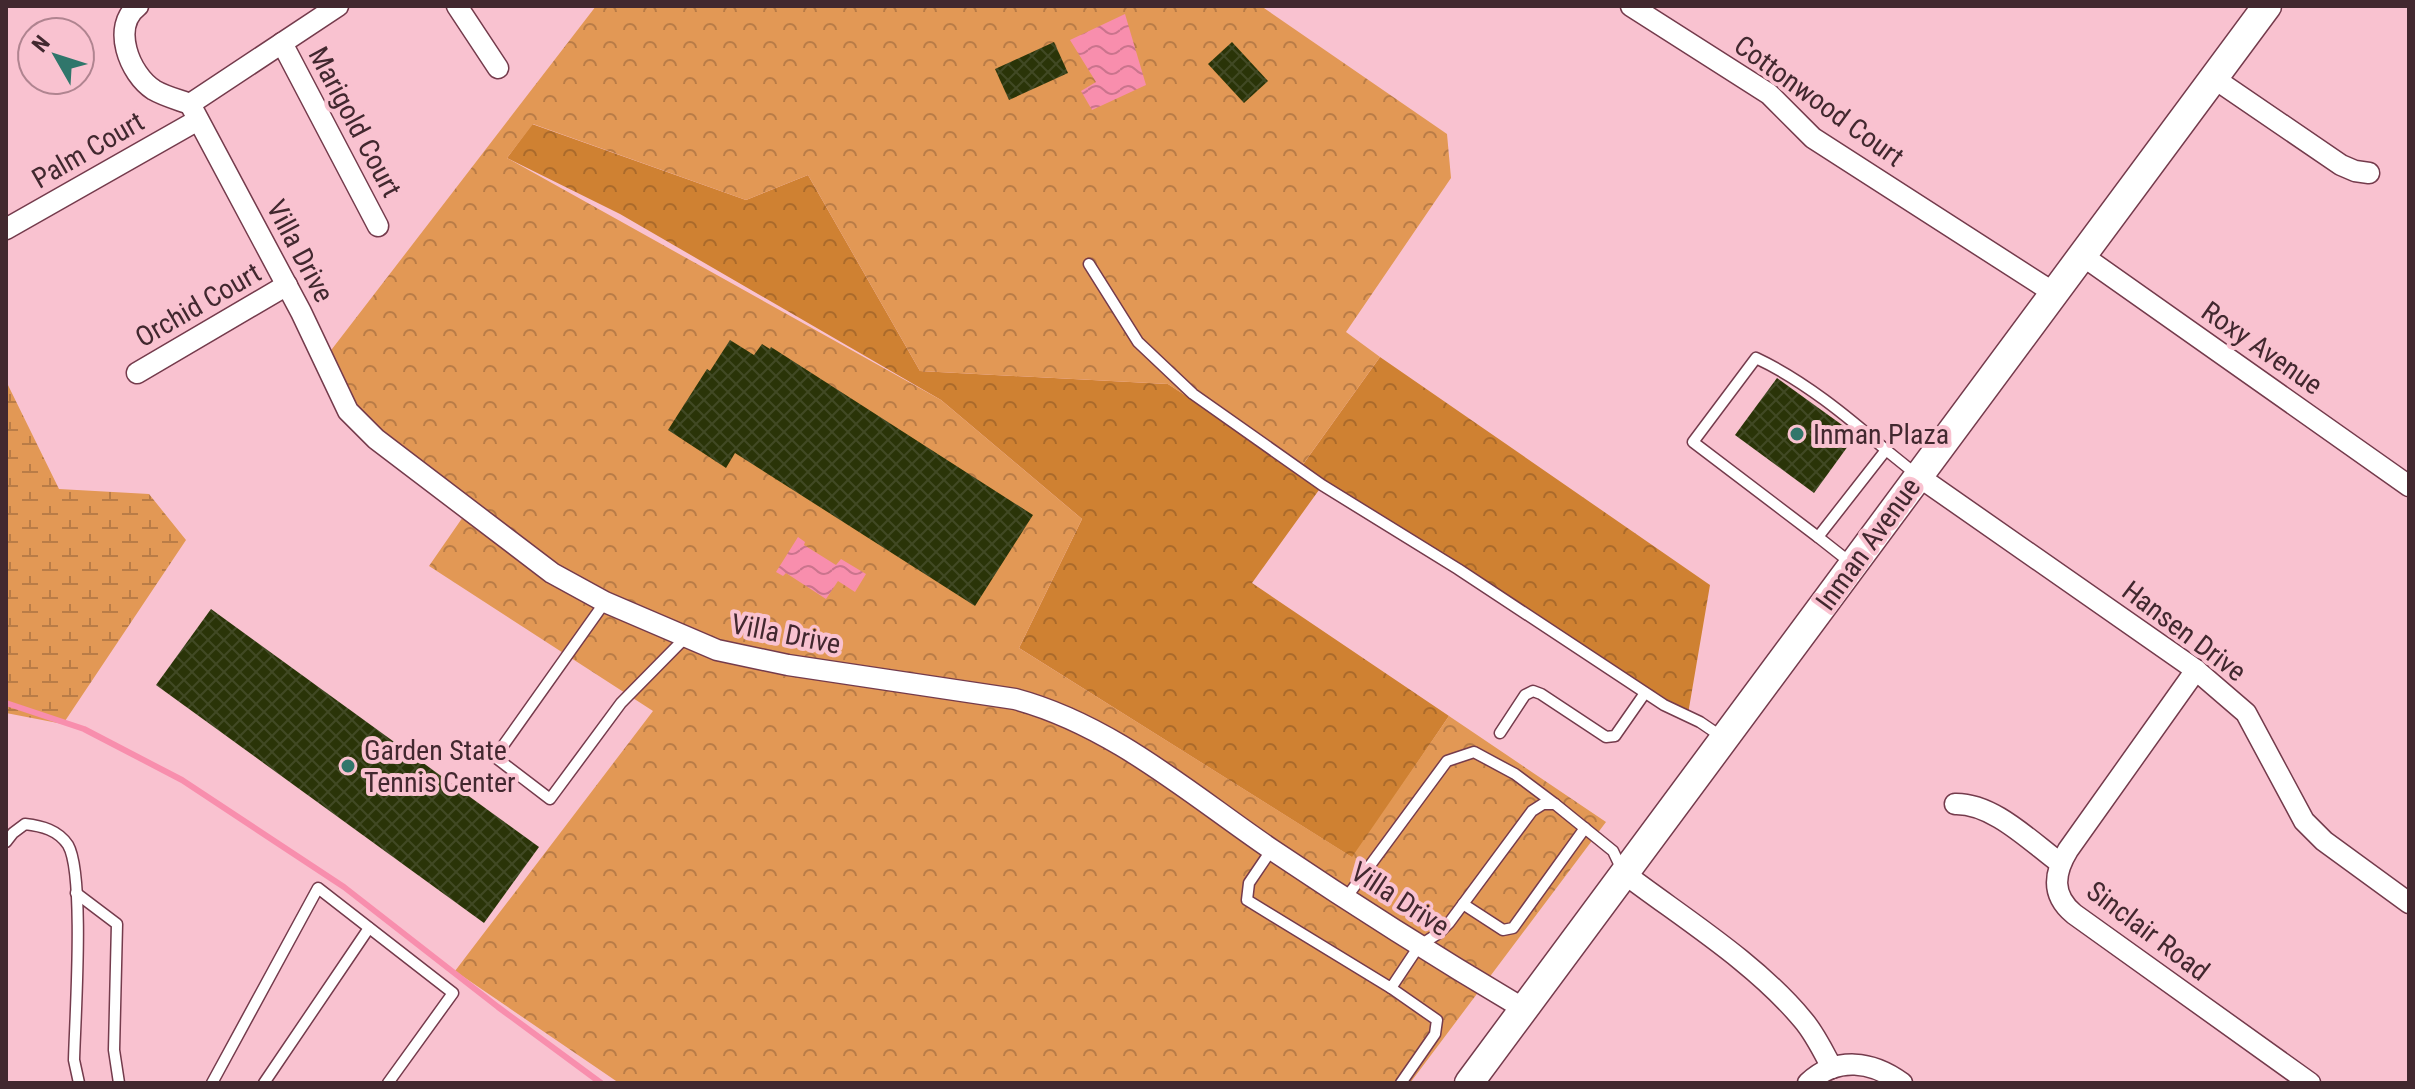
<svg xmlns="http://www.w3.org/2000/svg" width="2415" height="1089" font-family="'Roboto Condensed',sans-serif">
  <defs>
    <pattern id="forest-crowns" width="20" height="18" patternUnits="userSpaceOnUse" patternTransform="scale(2)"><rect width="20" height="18" fill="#cf8132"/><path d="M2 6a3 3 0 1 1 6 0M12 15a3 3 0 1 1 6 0" fill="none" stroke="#aa6a2b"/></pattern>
    <pattern id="wetland-marsh" width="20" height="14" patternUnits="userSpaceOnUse" patternTransform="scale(2)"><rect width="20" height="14" fill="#e29855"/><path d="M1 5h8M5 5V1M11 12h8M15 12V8" fill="none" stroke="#b97c47"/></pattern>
    <pattern id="park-crowns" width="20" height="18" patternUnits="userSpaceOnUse" patternTransform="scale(2)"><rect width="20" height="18" fill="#e29855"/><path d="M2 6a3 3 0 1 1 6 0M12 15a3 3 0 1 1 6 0" fill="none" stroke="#b97c47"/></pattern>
    <pattern id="water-waves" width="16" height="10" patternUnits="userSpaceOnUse" patternTransform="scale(2)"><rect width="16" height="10" fill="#f88ead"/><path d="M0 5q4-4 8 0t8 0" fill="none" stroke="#ca748d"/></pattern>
    <pattern id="building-cross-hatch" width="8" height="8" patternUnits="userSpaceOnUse" patternTransform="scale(2)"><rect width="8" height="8" fill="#2a3408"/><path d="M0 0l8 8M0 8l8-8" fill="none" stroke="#414924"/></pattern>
  </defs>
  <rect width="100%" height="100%" fill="#f9c2d0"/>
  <polygon fill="url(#forest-crowns)" points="532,124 746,200 808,175 920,371 1168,384 1299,470 1380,357 1710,585 1688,714 1324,483 1252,583 1449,716 1353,858 1019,648 1082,519 941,400 620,214 507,158"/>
  <polygon fill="url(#wetland-marsh)" points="6,381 59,489 149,494 186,540 63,724 6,713"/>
  <polygon fill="url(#park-crowns)" points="596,6 1261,6 1447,134 1451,178 1346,332 1380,357 1299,470 1168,384 920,371 808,175 746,200 533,124 507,158 941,400 1082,519 1019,648 1352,857 1449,716 1606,822 1410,1083 619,1083 455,971 653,711 429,566 465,514 375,448 322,362"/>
  <g fill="url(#water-waves)">
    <polygon points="1125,14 1146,85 1092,110 1081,91 1096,82 1070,40"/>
    <polygon points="798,537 805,542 804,545 836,565 841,559 866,574 855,592 838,581 826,599 786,573 783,576 776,572"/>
  </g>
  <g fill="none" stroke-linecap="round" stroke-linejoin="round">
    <polyline stroke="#f88ead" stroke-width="6" points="6,703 84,729 182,780 344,887 498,1007 601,1083"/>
  </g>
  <g fill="url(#building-cross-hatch)">
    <polygon points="1054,42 1068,73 1009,100 995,69"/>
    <polygon points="1232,42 1268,81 1244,103 1208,64"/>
    <polygon points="730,340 754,355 762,344 770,349 771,347 1033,515 975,606 735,453 726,468 668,430 707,369 710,371"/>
    <polygon points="1777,378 1856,435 1814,493 1735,435"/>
    <polygon points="211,609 539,847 484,923 156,685"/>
  </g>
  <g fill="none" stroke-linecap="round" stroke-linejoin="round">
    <g stroke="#743b4c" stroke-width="13">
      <g id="lane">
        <polyline points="1089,264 1138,342 1193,394 1322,485 1458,569 1664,705 1700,722 1722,737"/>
        <path d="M1818,537L1693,442L1756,358C1803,380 1847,416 1886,450"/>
        <polyline points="1851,563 1818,537 1886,450 1917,475"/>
        <polyline points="605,602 495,757 550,799 621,703 686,637"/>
        <polyline points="1500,733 1525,695 1533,691 1541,694 1606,737 1615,736 1645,693"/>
        <path d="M6,842L13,833L25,824C42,826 58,830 68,845C85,874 75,1019 74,1060L79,1083"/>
        <polyline points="1272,849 1249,883 1247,900 1391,988 1419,946 1439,933 1449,923 1532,811 1543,804 1555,804 1613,851 1623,872"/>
        <polyline points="76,893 117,924 114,1050 119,1083"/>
        <polyline points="1346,898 1447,761 1474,752 1515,774 1555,804"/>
        <polyline points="1463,904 1503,930 1513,928 1585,828"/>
        <polyline points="1391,988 1437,1020 1435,1034 1401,1083"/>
        <polyline points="212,1083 318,888 453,993 388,1083"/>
        <polyline points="264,1083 369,928"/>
      </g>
    </g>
    <g stroke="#743b4c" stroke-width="23">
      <g id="street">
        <path d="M138,6C111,26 129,74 154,90C164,96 179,100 190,104"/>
        <polyline points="457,6 498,68"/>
        <polyline points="1631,6 1769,94 1813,138 2054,293"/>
        <polyline points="282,43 378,226"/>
        <polyline points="2215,79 2341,165 2355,171 2369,173"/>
        <path d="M190,104L301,312L348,411L376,439L552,573L605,602L717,650L788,665L1015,699C1112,725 1189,793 1271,849C1354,905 1438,958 1524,1009"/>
        <polyline points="190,104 338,6"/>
        <polyline points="6,229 198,120"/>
        <polyline points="2083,256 2409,486"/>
        <polyline points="137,373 287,285"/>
        <polyline points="1918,476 2196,670 2246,713 2304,821 2324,841 2409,903"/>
        <path d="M2196,670L2068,850C2054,873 2051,895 2074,914L2310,1083"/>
        <path d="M1955,804C1993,803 2030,841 2060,863"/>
        <path d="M1625,874C1683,918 1756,963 1803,1020C1815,1034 1823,1051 1832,1068"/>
        <path d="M1808,1083C1837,1056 1872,1061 1902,1083"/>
      </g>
    </g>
    <g stroke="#743b4c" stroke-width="31">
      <polyline id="secondary" points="1469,1083 2267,6"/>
    </g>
    <use href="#lane" stroke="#fff" stroke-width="10"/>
    <use href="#street" stroke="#fff" stroke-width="20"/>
    <use href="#secondary" stroke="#fff" stroke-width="28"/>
  </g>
  <g fill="#30766b" stroke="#f9c2d0" stroke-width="3">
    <circle cx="1797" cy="434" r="8"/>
    <circle cx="348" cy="766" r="8"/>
  </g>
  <g text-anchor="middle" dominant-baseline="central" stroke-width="8" stroke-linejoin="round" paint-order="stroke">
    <g font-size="28" fill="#42282f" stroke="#f9c2d0">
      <text transform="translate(1819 101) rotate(36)">Cottonwood Court</text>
      <text transform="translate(355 122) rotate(62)">Marigold Court</text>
      <text transform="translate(88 150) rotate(-30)">Palm Court</text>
      <text transform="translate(300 251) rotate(62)">Villa Drive</text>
      <text transform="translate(198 305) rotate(-30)">Orchid Court</text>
      <text transform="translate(2262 348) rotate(35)">Roxy Avenue</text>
      <text transform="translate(1868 544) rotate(-54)">Inman Avenue</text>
      <text transform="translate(2184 631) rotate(37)">Hansen Drive</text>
      <text transform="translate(786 634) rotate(11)">Villa Drive</text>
      <text transform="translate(1400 899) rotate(33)">Villa Drive</text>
      <text transform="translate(2148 931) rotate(37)">Sinclair Road</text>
    </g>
    <g font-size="28" fill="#42282f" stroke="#f9c2d0" text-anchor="start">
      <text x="1813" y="434">Inman Plaza</text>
      <text x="364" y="750">Garden State<tspan x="364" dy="32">Tennis Center</tspan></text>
    </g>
  </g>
  <rect width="2415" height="1089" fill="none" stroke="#42282f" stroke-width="16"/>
  <g transform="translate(56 56) rotate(309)"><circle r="38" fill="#f9c2d0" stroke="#b08490" stroke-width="2"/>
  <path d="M0-6L14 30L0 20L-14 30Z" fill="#30766b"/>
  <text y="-12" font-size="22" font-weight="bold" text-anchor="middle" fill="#42282f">N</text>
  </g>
</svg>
